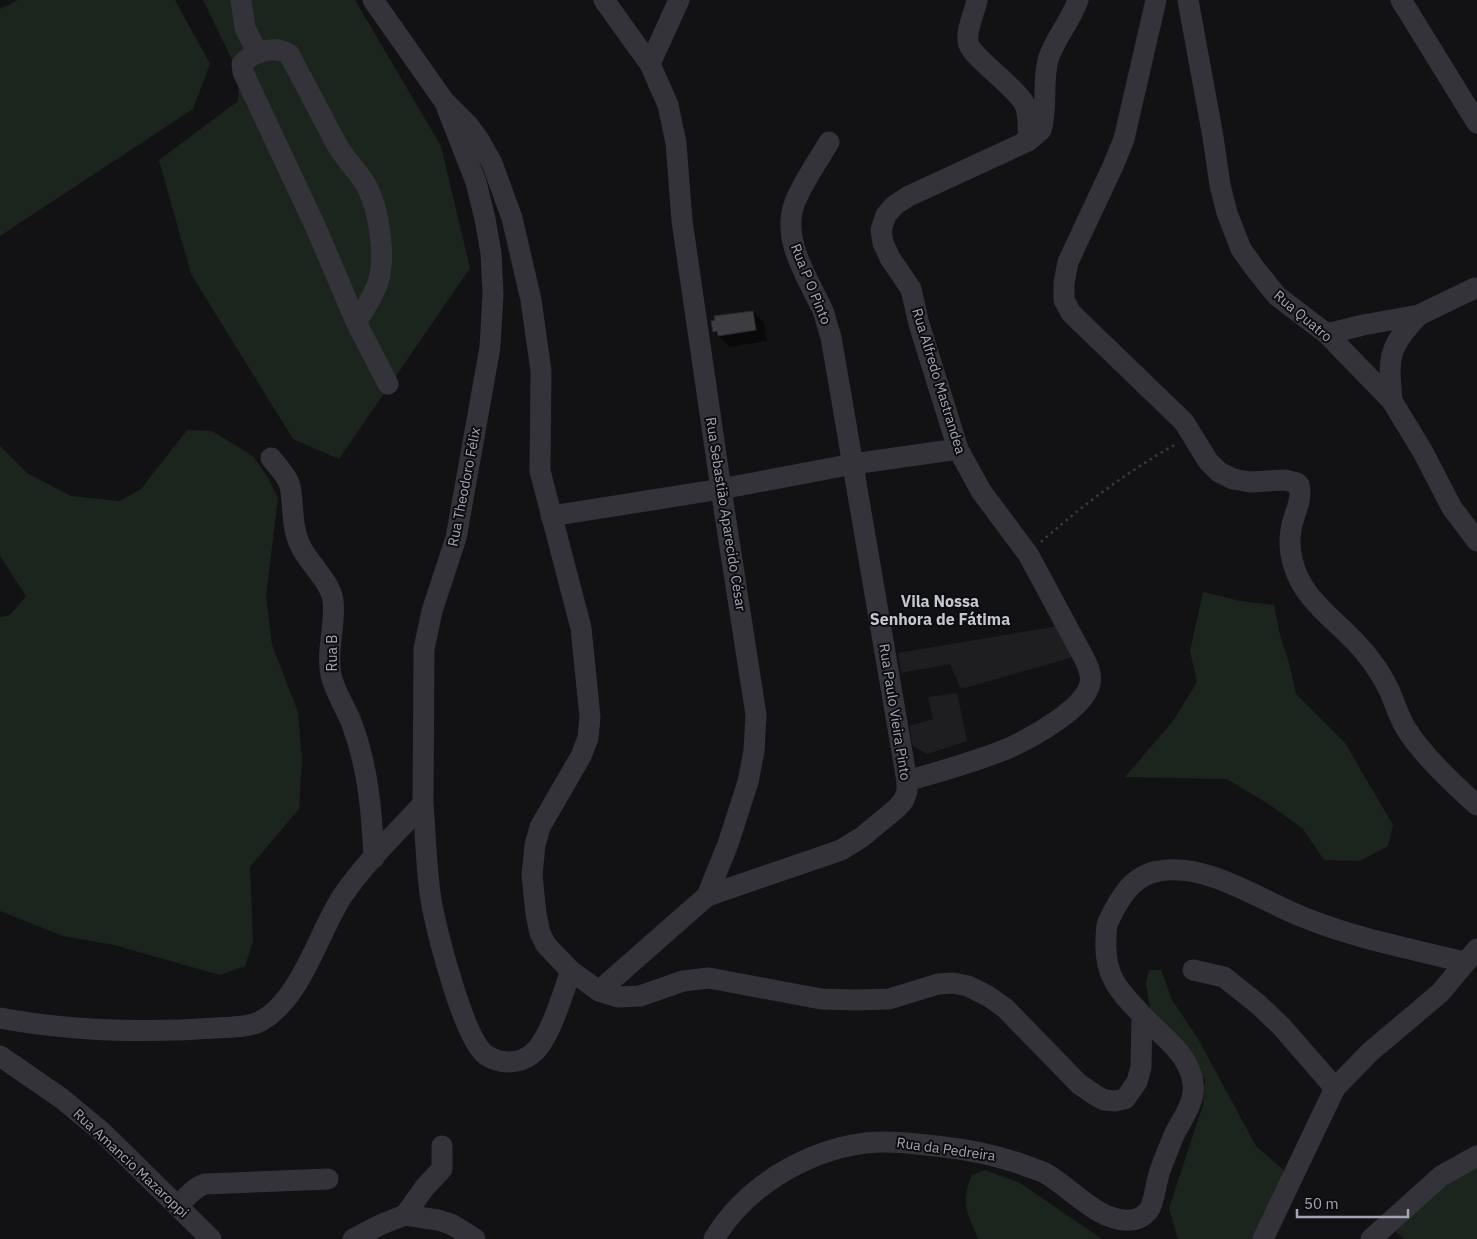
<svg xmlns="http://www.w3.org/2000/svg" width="1477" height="1239" font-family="'IBM Plex Sans',sans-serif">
  <rect width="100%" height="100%" fill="#121214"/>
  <g fill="#1e1e21">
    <polygon points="1058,626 1077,656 961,689 950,664 901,673 898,653"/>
    <polygon points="957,693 967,741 927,754 913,746 909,726 933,719 928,697"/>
  </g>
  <g fill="#1c241e">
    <polygon points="18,0 175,0 210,64 193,109 0,236 0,9"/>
    <polygon points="203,0 355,0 441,146 470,268 339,459 293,439 191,274 159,160 238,101 239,74"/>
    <polygon points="187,430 212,431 253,456 267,476 278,498 266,596 272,645 298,712 302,760 299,809 250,867 253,942 245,966 220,975 114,945 63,936 0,911 0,617 10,615 26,596 0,556 0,446 27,473 71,496 120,501 141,489"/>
    <polygon points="1203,592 1240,601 1274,605 1280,635 1289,663 1296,694 1345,743 1393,825 1388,846 1360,861 1324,860 1303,829 1270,805 1227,779 1125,777 1173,721 1197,682 1190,651"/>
    <polygon points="1149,970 1161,970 1172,1000 1197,1037 1256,1146 1286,1172 1252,1239 1178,1239 1169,1208 1203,1105 1205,1080 1157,1020 1150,1008 1146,983"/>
    <polygon points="1477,1162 1477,1239 1404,1239 1391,1227"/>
    <path d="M985,1170L1020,1183L1102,1239H978C967,1211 960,1204 972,1175Z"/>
  </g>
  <polygon fill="#0007" points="753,312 764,323 767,341 730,347 714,332"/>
  <polygon fill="#3c3c41" stroke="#2c2c30" points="753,311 756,330 718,336 717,331 713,332 711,321 715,320 714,316"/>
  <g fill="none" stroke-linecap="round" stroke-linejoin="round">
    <path stroke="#393a40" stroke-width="2.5" stroke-dasharray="2.5 4" stroke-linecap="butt" d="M1041,542C1084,504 1128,471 1178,443"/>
    <g stroke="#333339" stroke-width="21">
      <polyline points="241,0 245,28 257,52"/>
      <path d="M373,0L444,101L468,125L479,140L492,163L512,218L531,300L541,371L540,471L581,628L590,717L588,738L581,756L540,827L535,845L532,875L536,914L540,933L546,945L571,971L599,991L618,997L640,996L683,981L709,978L821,999L855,1000L889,999L938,984L953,983L968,986L988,996L1005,1008L1079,1084L1095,1095L1104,1100L1115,1101L1125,1099L1137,1082L1141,1067L1142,1015C1119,991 1104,976 1106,940C1106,934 1106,927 1108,922C1119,899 1132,875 1159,871C1208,862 1262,902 1308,919C1358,939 1412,949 1464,962"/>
      <path d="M977,0C975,11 966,30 968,41C969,56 1013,84 1024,103C1030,114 1028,129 1028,141"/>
      <path d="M1156,0L1124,139L1113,166L1068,262L1064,283V300L1071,313L1184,422L1208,461L1219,472L1233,479L1250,482L1285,480L1297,483L1299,485C1303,501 1293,515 1291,530C1289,541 1290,552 1293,563C1304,604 1341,622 1366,654C1375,665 1384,679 1390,692C1395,704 1399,716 1405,727C1422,755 1452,783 1477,805"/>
      <polyline points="1188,0 1213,137 1220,185 1227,213 1241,249 1256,270 1277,296 1327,334 1392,401 1423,452 1452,508 1477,541"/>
      <polyline points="1401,0 1477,123"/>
      <polyline points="650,64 679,0"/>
      <path d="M356,322C364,310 372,299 377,285C387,260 379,208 366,185C357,170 345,159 337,145L289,54C274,45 253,52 242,64L243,72L317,230L356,322L388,384"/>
      <polyline points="1327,334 1363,325 1419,315 1475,288"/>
      <path d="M1392,401C1388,357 1388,347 1419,315"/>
      <path d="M271,458C277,466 287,475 290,486C294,505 291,526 300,545C308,563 330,581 333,600C336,625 326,650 331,675C335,693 346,708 352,724C368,767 372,813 374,858"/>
      <polyline points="551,516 721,489 853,464 958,449"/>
      <path d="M907,781C941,771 976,762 1009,748C1031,738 1086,708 1090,683C1092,674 1088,666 1084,658L1028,554L981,491L958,449L919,324L911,289L890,258L883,243L881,230L886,215L895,205L909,196L1028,141L1041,130C1048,107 1042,83 1048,60C1054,39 1071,21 1078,0"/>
      <path d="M423,804C426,838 426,873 432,906C438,935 464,1040 486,1055C501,1065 519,1064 532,1054C550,1040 563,992 571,971"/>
      <path d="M707,896L841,850L862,837L897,808L904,800L907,791V781L831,337C828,329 826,319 823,311C809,279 780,240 795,202C803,182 818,161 829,142"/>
      <polyline points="1193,970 1224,977 1259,1005 1281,1026 1335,1088"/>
      <polyline points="599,991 707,896 728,844 748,782 754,751 756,715 721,489 682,221 676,143 668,105 650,64 604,0"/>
      <path d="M0,1018C70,1031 145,1033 216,1028C230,1027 248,1028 261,1021C302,998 318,933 343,895C366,862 396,833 423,804L424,649L432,611L456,538L490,347L493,294L491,253L485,219L476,182L447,108"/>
      <polyline points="0,1056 61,1098 101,1131 211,1239"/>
      <path d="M178,1206C186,1198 193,1188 205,1184L328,1179"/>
      <polyline points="405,1215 425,1187 442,1169 442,1146"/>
      <polyline points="353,1239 382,1224 405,1215 438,1220 451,1224 475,1239"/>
      <path d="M714,1239C745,1187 805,1151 865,1143C891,1140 918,1144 944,1147C972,1150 998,1156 1024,1165C1031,1168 1039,1170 1045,1173C1070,1187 1100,1223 1130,1220C1137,1220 1144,1216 1149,1210C1154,1203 1156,1183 1159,1174C1163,1161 1169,1148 1174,1135C1182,1119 1196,1101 1193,1083C1189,1053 1161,1036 1142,1015"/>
      <polyline points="1263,1239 1335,1088 1370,1052 1440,993 1477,949"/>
      <polyline points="1371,1239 1441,1176 1477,1156"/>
    </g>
  </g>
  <g text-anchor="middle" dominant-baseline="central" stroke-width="4" stroke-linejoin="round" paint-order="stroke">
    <g font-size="14" fill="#a3a7b5" stroke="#0d0d0f">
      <text transform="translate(811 284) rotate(68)">Rua P O Pinto</text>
      <text transform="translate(1303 316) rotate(40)">Rua Quatro</text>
      <text transform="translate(939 381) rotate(73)">Rua Alfredo Mastrandea</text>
      <text transform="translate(464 487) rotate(-79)">Rua Theodoro Félix</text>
      <text transform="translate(726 514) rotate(81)">Rua Sebastião Aparecido César</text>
      <text transform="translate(332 653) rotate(-90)">Rua B</text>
      <text transform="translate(895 712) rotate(81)">Rua Paulo Vieira Pinto</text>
      <text transform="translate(946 1149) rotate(8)">Rua da Pedreira</text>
      <text transform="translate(131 1163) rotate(43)">Rua Amancio Mazaroppi</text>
    </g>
    <g font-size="16" font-weight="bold" fill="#c4c6d1" stroke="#0d0d0f">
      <text x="940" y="601">Vila Nossa<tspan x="940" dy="18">Senhora de Fátima</tspan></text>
    </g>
  </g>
  <path d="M1297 1209v8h111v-8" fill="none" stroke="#a3a7b5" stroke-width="2.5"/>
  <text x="1304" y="1209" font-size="15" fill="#a3a7b5" stroke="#0d0d0f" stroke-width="4" paint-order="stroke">50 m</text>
</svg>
